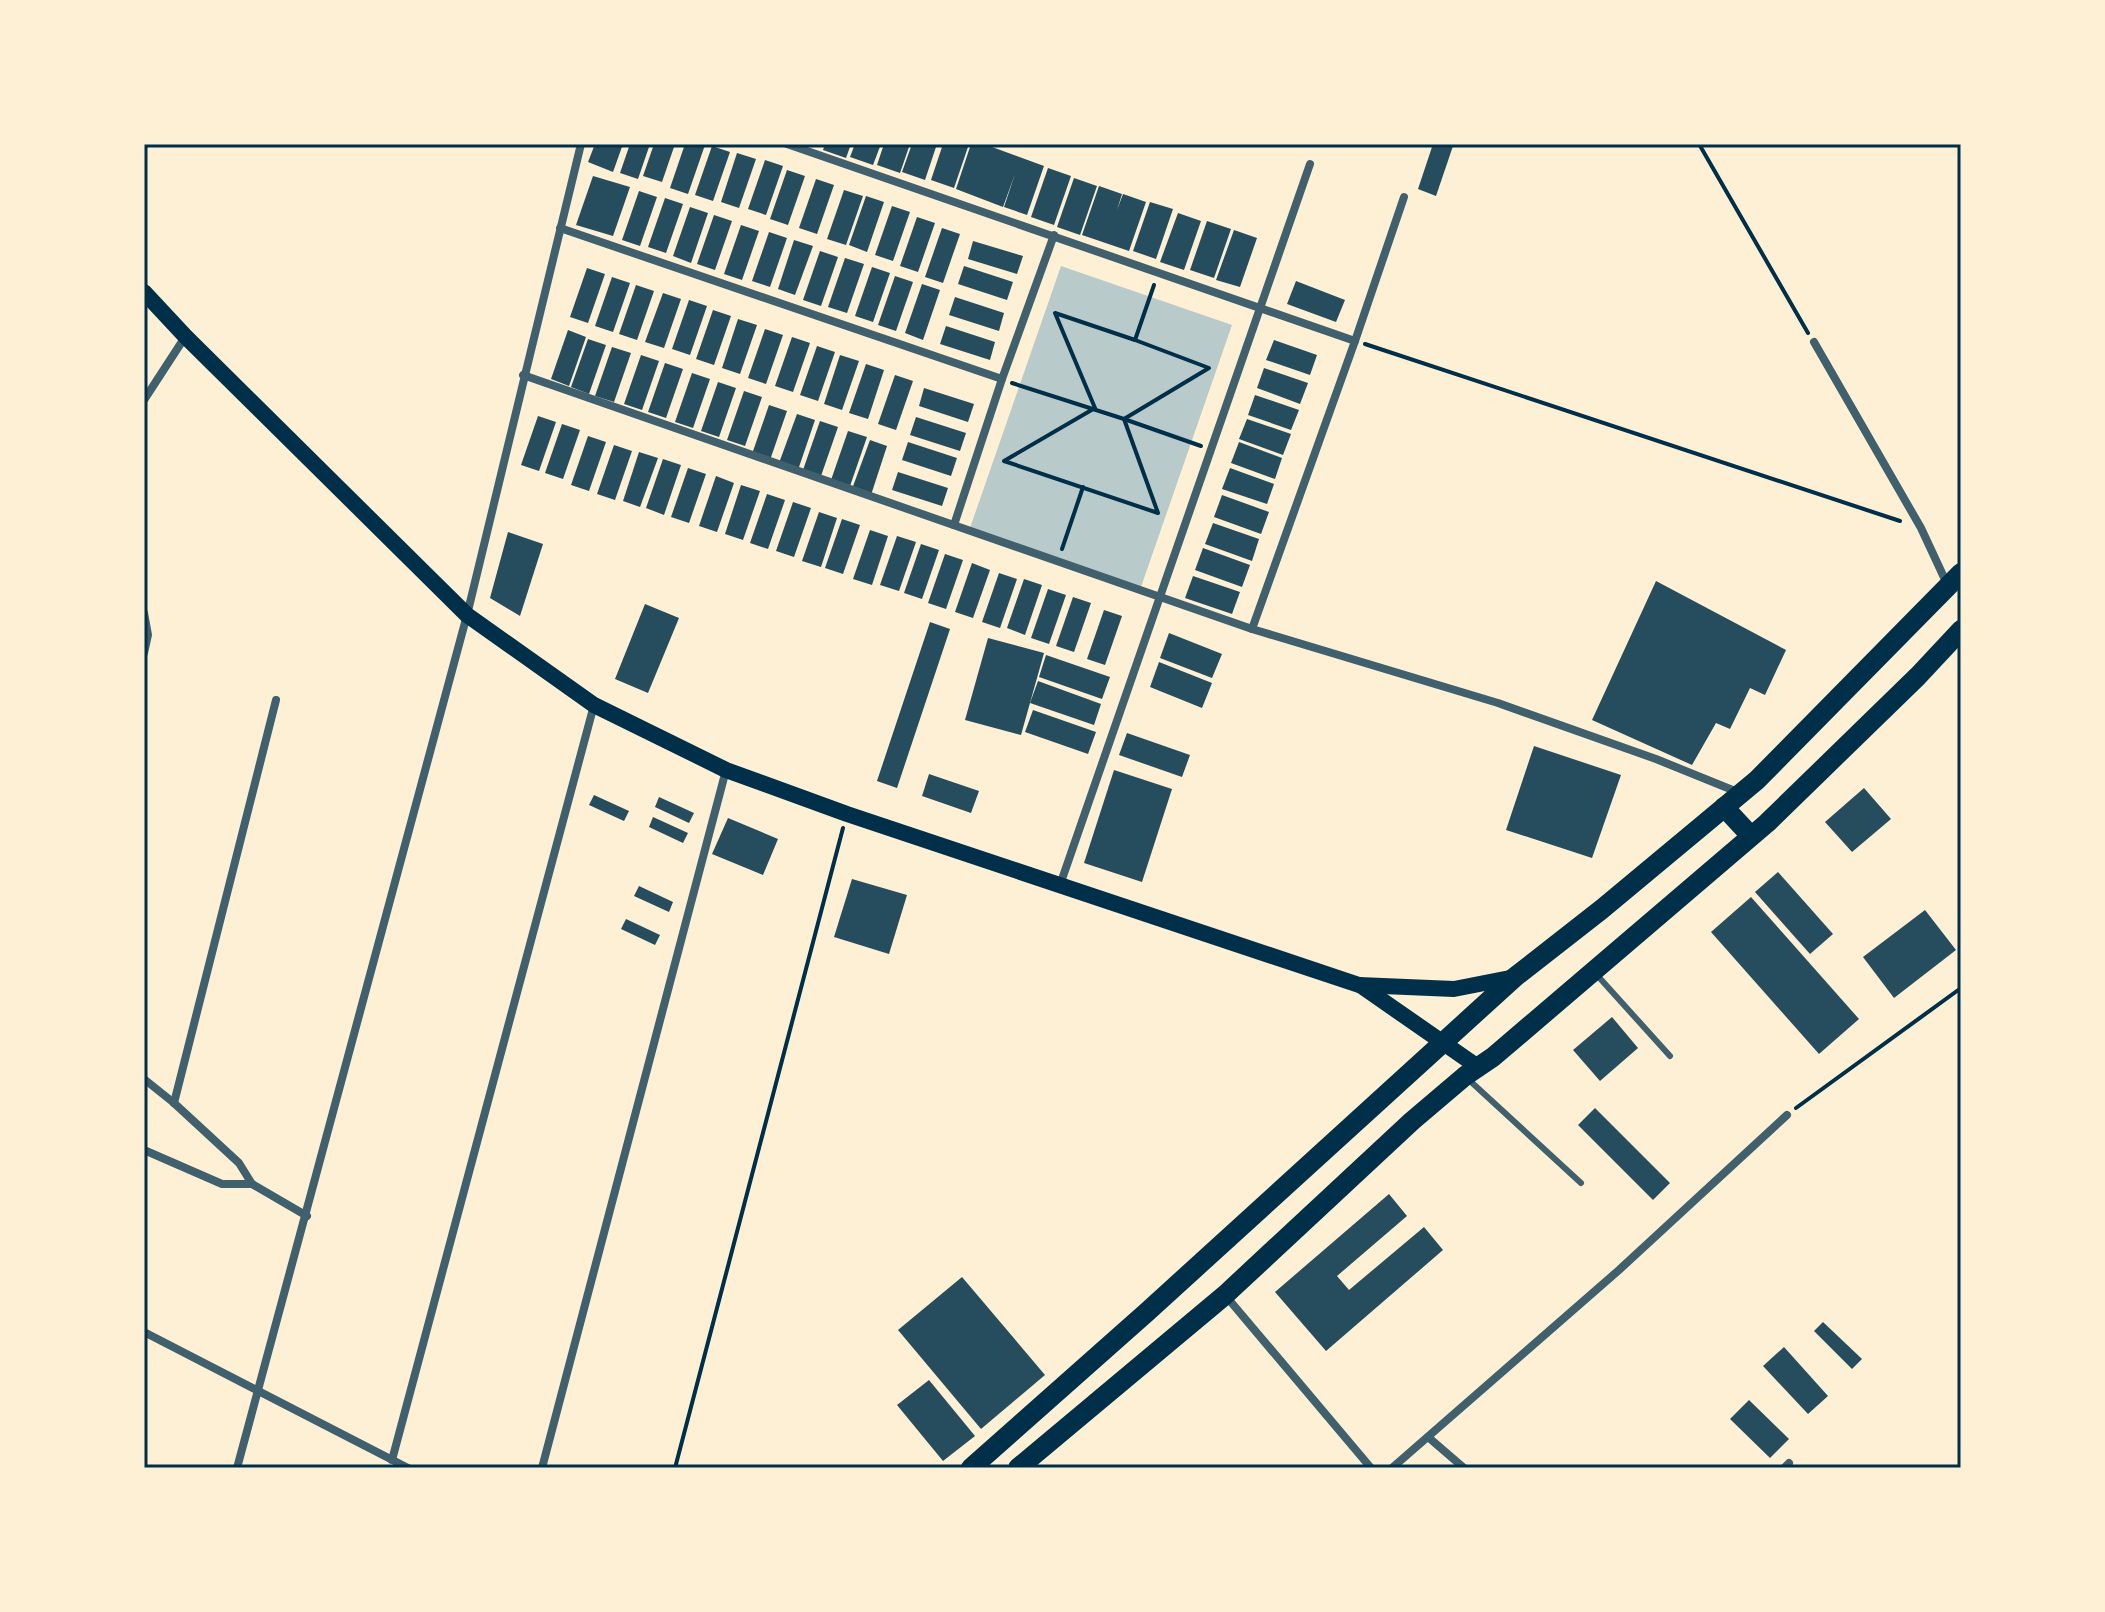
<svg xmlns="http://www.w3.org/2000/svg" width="2105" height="1612" font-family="Commissioner,sans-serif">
  <rect width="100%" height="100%" fill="#fdf0d5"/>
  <polygon fill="#b9caca" points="1061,266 1232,325 1141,587 970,528"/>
  <g fill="#264d5e">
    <polygon points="595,144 623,144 613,172 588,162"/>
    <polygon points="630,144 650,144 638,179 620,173"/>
    <polygon points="654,144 675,144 662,182 643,176"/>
    <polygon points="685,144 705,145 688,194 670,188"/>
    <polygon points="825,144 851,144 846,158 823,150"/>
    <polygon points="855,144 881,144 873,165 850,157"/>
    <polygon points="884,144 910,144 900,173 877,165"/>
    <polygon points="912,144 937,144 925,180 902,172"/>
    <polygon points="943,144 969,144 954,188 931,180"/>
    <polygon points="971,144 984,144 1044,166 1027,215 1004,207 1015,174 1003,207 956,189"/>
    <polygon points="1433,144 1453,146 1436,196 1418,189"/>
    <polygon points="712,146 730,152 713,201 695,195"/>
    <polygon points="737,153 756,159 739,208 721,202"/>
    <polygon points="765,160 783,166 766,215 748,209"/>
    <polygon points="1048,168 1071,176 1054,225 1031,217"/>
    <polygon points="787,170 805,176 788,225 770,219"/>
    <polygon points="593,176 630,187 613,236 576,225"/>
    <polygon points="1074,178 1097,186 1080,235 1057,227"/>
    <polygon points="816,179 834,185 817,234 799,228"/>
    <polygon points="1099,186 1122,194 1117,210 1123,194 1146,202 1129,251 1082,235"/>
    <polygon points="844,190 863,196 846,245 827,239"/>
    <polygon points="639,191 657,197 640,246 622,240"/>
    <polygon points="866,196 884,202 867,252 849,245"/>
    <polygon points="665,198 683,204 666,253 648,247"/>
    <polygon points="1150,202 1173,209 1156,259 1133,251"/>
    <polygon points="892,206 910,212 893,261 875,255"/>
    <polygon points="690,207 708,213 691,263 673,256"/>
    <polygon points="1178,213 1201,221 1184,270 1160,262"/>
    <polygon points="714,215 732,221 715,270 697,264"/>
    <polygon points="917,217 935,223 918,272 900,266"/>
    <polygon points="1207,221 1231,229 1214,278 1190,270"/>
    <polygon points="741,225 759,231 742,280 724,274"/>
    <polygon points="942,228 960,234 943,283 925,277"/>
    <polygon points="1234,230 1257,238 1240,287 1216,280"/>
    <polygon points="769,232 787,238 770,287 752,281"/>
    <polygon points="794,240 813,246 795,295 778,289"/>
    <polygon points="973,241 1023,256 1017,274 968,259"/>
    <polygon points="820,251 838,257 821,306 803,300"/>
    <polygon points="845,258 864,264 847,313 828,307"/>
    <polygon points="964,266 1013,282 1007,300 958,284"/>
    <polygon points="872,267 890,273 873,322 855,316"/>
    <polygon points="587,268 605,274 588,323 570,317"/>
    <polygon points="895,276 913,282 896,331 878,325"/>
    <polygon points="612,277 630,283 613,332 595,326"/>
    <polygon points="1296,281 1345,300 1336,322 1287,304"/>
    <polygon points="922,284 940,290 923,340 905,333"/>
    <polygon points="636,285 654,291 637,340 619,334"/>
    <polygon points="663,293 681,299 664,348 645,342"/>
    <polygon points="955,297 1004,313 999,331 949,315"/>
    <polygon points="689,300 707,306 690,355 672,349"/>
    <polygon points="713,310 731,316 714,365 696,359"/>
    <polygon points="738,319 757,325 740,374 722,368"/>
    <polygon points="946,326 995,342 990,360 940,344"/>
    <polygon points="765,329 783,335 766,384 748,378"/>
    <polygon points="568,330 586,337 569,386 551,379"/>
    <polygon points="792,337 810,343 793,392 775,386"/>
    <polygon points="588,339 606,345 589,394 571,387"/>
    <polygon points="1274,340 1317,355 1310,375 1266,360"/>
    <polygon points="817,346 835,352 818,401 800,395"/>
    <polygon points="612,347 631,353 614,402 595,396"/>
    <polygon points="641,355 659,361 642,410 624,404"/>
    <polygon points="840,355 859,361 842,410 824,404"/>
    <polygon points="665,363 683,369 666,418 648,412"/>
    <polygon points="866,364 884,370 868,419 849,413"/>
    <polygon points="1264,368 1308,383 1300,404 1257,388"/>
    <polygon points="692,373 710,379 693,428 675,422"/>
    <polygon points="895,375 913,381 896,430 878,424"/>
    <polygon points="718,382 736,388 719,437 701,431"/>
    <polygon points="924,388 974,404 968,422 919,406"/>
    <polygon points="744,391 762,397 745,446 727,440"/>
    <polygon points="1255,395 1299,410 1291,430 1248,415"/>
    <polygon points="769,405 787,411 770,460 752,454"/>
    <polygon points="797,414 815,420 798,470 779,463"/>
    <polygon points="538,416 556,422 539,471 521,465"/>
    <polygon points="916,417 966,433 960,451 910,435"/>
    <polygon points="1247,419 1291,434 1283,455 1239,439"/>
    <polygon points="820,421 838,427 821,476 803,470"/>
    <polygon points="562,424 580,430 563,479 545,473"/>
    <polygon points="848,431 867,437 850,486 831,480"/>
    <polygon points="588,436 606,442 589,491 571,485"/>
    <polygon points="870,440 887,446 871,495 852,489"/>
    <polygon points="908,442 957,458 951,476 902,460"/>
    <polygon points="1239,442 1282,458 1275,479 1231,463"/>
    <polygon points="614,445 632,451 615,500 597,494"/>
    <polygon points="639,452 658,458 640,507 623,501"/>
    <polygon points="663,459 681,465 664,515 646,508"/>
    <polygon points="688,468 706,474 689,523 671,517"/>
    <polygon points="1230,468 1274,484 1267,504 1222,489"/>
    <polygon points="898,472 948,488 942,506 892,490"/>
    <polygon points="716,476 734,483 717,532 699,526"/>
    <polygon points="741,485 760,491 743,540 725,534"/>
    <polygon points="767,494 785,500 768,549 750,543"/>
    <polygon points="1222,495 1269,512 1261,534 1214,517"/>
    <polygon points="793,502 811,508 794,557 776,551"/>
    <polygon points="819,512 837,518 821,567 802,561"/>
    <polygon points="842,519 860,525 843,574 825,568"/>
    <polygon points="1213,523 1259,539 1252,561 1205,544"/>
    <polygon points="870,530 888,536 872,585 853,579"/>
    <polygon points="508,532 543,544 520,616 490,598"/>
    <polygon points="897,536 916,542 899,591 880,585"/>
    <polygon points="921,544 939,550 922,599 904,593"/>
    <polygon points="1203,548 1250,565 1242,587 1195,570"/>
    <polygon points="945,554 963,560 946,609 928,603"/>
    <polygon points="972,563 990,570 973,618 955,612"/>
    <polygon points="999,573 1017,579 1000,628 982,622"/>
    <polygon points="1193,576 1240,592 1232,614 1185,598"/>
    <polygon points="1024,579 1042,585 1025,635 1007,628"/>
    <polygon points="1656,581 1786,650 1765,695 1750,688 1730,729 1716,723 1692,765 1592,720"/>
    <polygon points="1048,589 1066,595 1049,644 1031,638"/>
    <polygon points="1073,597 1091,603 1074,652 1056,646"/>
    <polygon points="645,604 679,618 648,693 615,679"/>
    <polygon points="1104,610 1122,616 1105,665 1087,659"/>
    <polygon points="930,622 950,629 897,788 877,781"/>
    <polygon points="1169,633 1222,654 1212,678 1160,658"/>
    <polygon points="988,638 1044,653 1021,735 965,720"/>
    <polygon points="1046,655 1110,677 1102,699 1039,677"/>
    <polygon points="1159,662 1212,683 1202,708 1150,687"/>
    <polygon points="1038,681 1101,704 1094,725 1030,703"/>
    <polygon points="1033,710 1096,732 1088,754 1025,732"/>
    <polygon points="1127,733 1190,755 1182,777 1119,755"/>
    <polygon points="1534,746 1621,775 1592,858 1506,830"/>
    <polygon points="1114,770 1172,789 1142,882 1084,863"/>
    <polygon points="929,774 979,791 971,813 922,796"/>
    <polygon points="1864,788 1891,819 1852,852 1825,822"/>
    <polygon points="594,795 629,811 624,821 589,805"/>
    <polygon points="659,797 694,813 689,823 655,807"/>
    <polygon points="653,817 688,833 683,843 649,827"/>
    <polygon points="728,818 778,839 763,875 712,854"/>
    <polygon points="1778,872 1833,934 1810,954 1755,892"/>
    <polygon points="852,879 907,895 889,954 834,937"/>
    <polygon points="639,886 673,902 669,912 634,896"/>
    <polygon points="1751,897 1859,1019 1819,1054 1711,932"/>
    <polygon points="1925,910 1956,950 1894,998 1863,957"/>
    <polygon points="626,919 660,935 655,945 621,929"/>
    <polygon points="1612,1017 1638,1048 1600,1081 1573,1050"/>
    <polygon points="1595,1108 1670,1183 1653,1200 1578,1125"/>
    <polygon points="1389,1194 1407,1216 1337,1276 1349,1290 1424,1227 1443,1250 1326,1351 1275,1292"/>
    <polygon points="962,1277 1045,1375 981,1429 898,1330"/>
    <polygon points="1823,1322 1862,1359 1852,1369 1814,1331"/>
    <polygon points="1784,1347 1828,1396 1808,1414 1763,1366"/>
    <polygon points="929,1380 975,1436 943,1461 897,1405"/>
    <polygon points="1749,1400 1789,1439 1770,1458 1730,1419"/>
  </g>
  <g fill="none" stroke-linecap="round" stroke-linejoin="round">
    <g stroke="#003049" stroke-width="4">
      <polyline points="1699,144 1808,333"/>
      <polyline points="1365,344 1900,521"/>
      <polyline points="1012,383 1124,419 1158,513 1004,461 1095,408 1055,313 1135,340 1154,285"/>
      <polyline points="1124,419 1209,368 1135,340"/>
      <polyline points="1124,419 1201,446"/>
      <polyline points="1062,549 1083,487"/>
      <polyline points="1796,1108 1961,988"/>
      <polyline points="675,1468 843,828"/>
    </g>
    <g stroke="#3f606c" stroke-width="6">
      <polyline points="1596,974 1670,1056"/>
      <polyline points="1469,1080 1581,1183"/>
    </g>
    <g stroke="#3f606c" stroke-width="8">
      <polyline points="787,144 1355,341"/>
      <polyline points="144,146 145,144"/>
      <polyline points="560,228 1002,379"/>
      <polyline points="1814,342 1921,528 1948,586"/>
      <polyline points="523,375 1252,629 1498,703 1656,759 1740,793"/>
      <polyline points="144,400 185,337"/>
      <polyline points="954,525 1002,379 1054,235"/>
      <polyline points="144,613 148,635 144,653"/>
      <polyline points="1252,629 1355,341 1404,197"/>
      <polyline points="1060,885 1310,164"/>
      <polyline points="144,1079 174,1103 239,1163 252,1184 307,1216"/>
      <polyline points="174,1103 276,700"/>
      <polyline points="144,1150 222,1184 252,1184"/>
      <polyline points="1225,1295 1371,1468"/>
      <polyline points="144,1332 408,1468"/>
      <polyline points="1428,1437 1464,1468"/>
      <polyline points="392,1460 594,705"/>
      <polyline points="237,1468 467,615 581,144"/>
      <polyline points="542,1468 726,770"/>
      <polyline points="1392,1468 1619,1270 1787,1115"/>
      <polyline points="1784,1468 1789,1463"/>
    </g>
    <g stroke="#003049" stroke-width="16">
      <polyline points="144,292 186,337 467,615 594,705 726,770 847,814 1359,985 1454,989 1515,977"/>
      <polyline points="1360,985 1478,1067"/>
    </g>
    <g stroke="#003049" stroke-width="20">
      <polyline points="1724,807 1751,836"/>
      <polyline points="971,1468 1147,1312 1515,977 1602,909 1757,780 1961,573"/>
      <polyline points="1018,1468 1225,1295 1412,1121 1465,1076 1493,1057 1767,823 1918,676 1961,630"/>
    </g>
  </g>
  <rect width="2105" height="1612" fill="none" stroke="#fdf0d5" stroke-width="292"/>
  <rect x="146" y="146" width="1813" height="1320" fill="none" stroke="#003049" stroke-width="3"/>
</svg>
